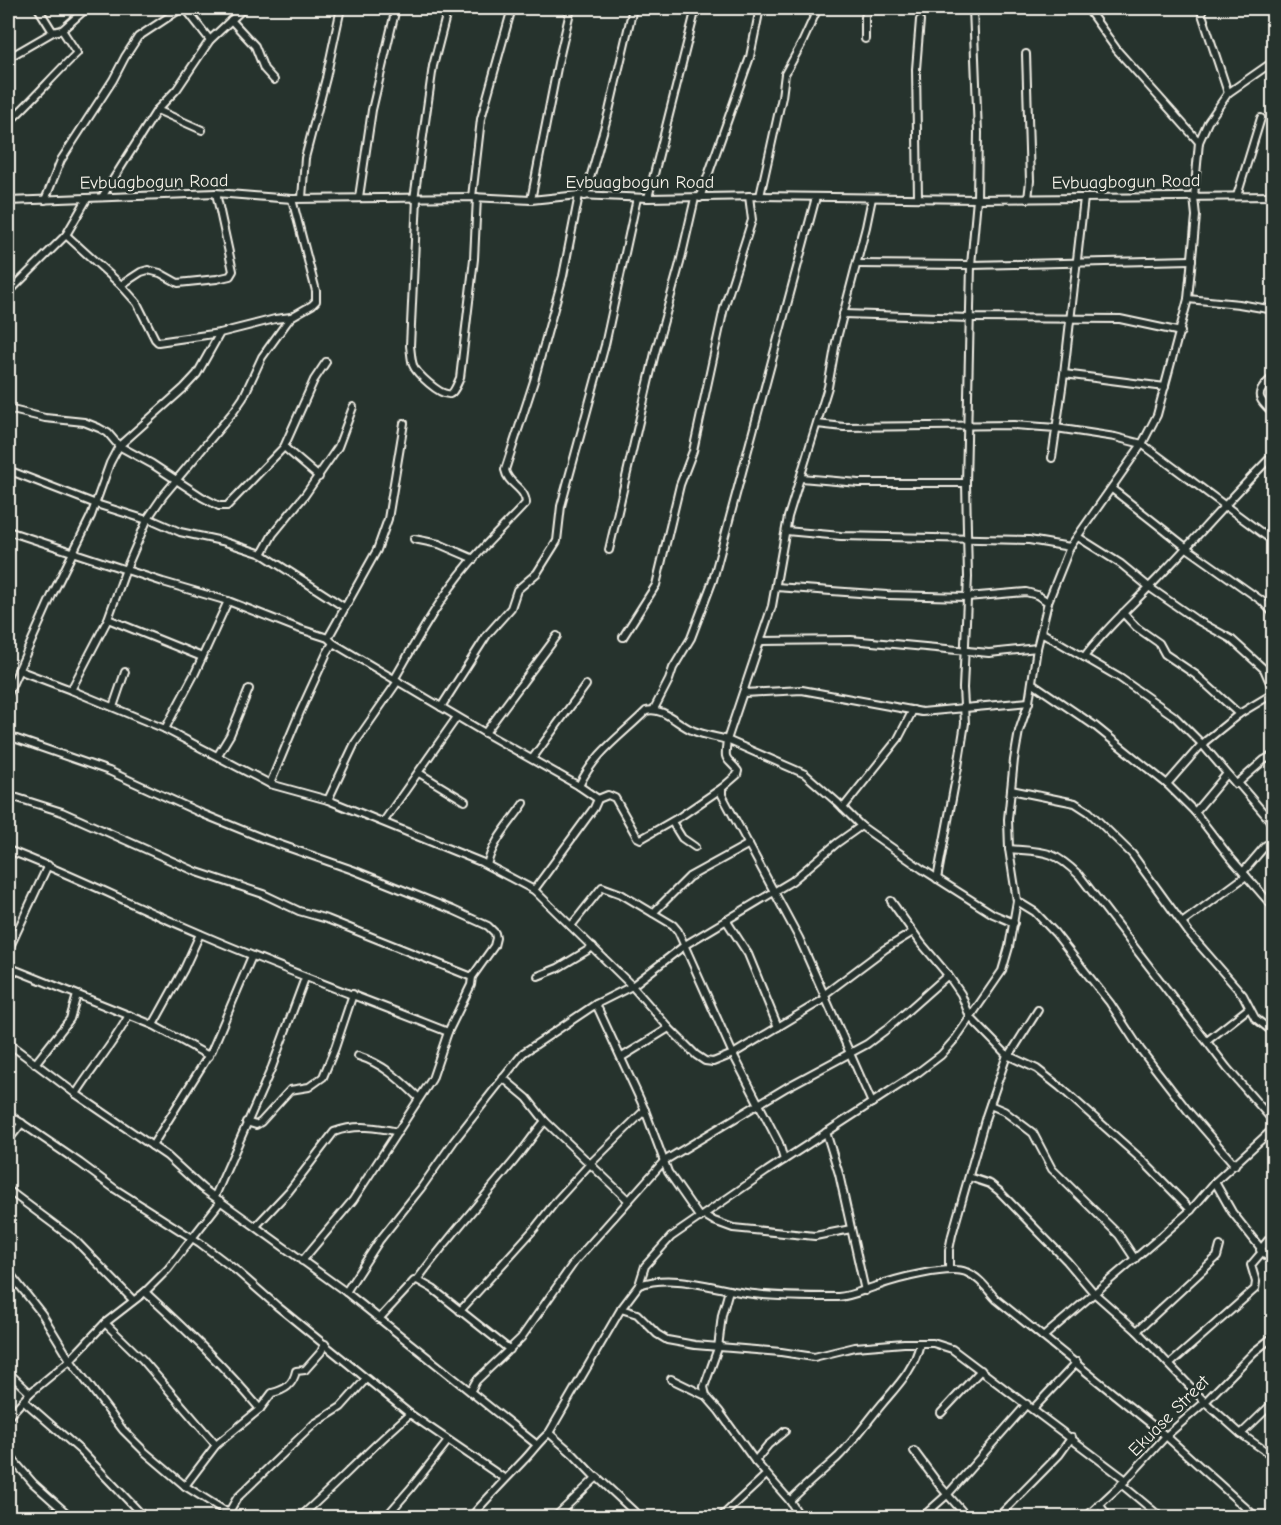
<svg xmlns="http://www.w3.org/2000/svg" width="1281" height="1525" font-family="'Comic Neue',sans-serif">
  <rect width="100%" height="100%" fill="#26332d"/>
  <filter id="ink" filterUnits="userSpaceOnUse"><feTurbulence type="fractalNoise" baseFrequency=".0167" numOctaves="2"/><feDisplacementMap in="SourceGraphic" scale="12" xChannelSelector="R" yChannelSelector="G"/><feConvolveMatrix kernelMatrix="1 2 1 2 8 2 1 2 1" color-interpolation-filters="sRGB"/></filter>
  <g filter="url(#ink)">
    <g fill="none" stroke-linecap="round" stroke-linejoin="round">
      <g stroke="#f4f1e8" stroke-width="10">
        <g id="minor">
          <polyline points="38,8 53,32"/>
          <polyline points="185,8 210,40"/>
          <polyline points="1087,8 1117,50 1199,142"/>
          <polyline points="1200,8 1228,93"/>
          <polyline points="231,20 255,46 264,69 274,80"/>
          <polyline points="865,39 865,17 868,8"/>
          <polyline points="1026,54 1030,181 1028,199"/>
          <polyline points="8,58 53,32 62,30 87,8"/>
          <polyline points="157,110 202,130"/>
          <path d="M8,123C32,101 53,76 77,53L62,30"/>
          <polyline points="585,196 609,111 633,8"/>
          <polyline points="760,196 782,97 785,74 802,43 818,8"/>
          <polyline points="1237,196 1261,118"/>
          <polyline points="102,197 157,110 177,89 210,40 244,8"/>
          <polyline points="359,197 372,110 396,8"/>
          <polyline points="472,197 481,119 512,8"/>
          <polyline points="302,198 305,158 326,78 341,8"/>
          <path d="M417,198L410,346C411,352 411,359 413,365C416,373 440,396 450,394C454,393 458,382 460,378L474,259L477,197"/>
          <polyline points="648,198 696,8"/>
          <polyline points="700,198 750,57 760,8"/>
          <polyline points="872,198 866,227 836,342 828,387 788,517 772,606 727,740 805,774 838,803 861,826 922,869 993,914 1014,923"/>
          <polyline points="918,198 916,69 920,20"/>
          <polyline points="414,199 433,66 448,8"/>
          <polyline points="45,200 61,160 113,80 125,57 138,37 182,8"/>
          <polyline points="531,200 558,63 571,8"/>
          <polyline points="8,201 216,193 292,199 472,197 531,200 579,195 648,198 760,196 977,199 1274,196"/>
          <polyline points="66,235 121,285 141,272 148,270 160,273 178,283 217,279 230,276 233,271 216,193"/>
          <polyline points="857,264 971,265 1192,260"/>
          <polyline points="121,285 137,303 155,339 158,342 220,333"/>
          <polyline points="8,293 66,235 87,199"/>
          <polyline points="1188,299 1239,304 1274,310"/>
          <polyline points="843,314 970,318 1120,319 1181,332"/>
          <polyline points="1064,374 1165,387"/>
          <path d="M1274,376C1255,394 1255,396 1274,414"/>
          <polyline points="8,409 45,418 84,422 99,428 108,433 119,446 152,464 202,497 219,506 227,506 284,447 314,380 326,362"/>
          <polyline points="817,424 844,427 1014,425 1056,428 1115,437 1142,444 1274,542"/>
          <polyline points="284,447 319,477"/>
          <polyline points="1052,458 1064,374 1084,198"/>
          <polyline points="8,470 96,504 147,520"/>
          <polyline points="801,478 859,483 966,483"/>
          <polyline points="1112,489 1187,548 1262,601 1274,614"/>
          <polyline points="148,518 180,532 222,541 262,554 344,607"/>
          <polyline points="8,531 163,582 228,601 297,628 328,638 333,643 485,733 579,786 598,799 594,808 534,890"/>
          <polyline points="786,531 841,536 1029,540 1070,547"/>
          <polyline points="1078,537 1121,564 1149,587 1195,619 1231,639 1264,669 1274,692"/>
          <polyline points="414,539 439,544 474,559"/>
          <polyline points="609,550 655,353 680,263 695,198"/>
          <polyline points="262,554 273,534 305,495 338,447 353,407"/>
          <polyline points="776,587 887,595 967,597 1026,592 1037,595 1048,602"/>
          <polyline points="1123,613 1136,627 1159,643 1165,654 1196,675 1239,714"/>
          <polyline points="108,619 202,657"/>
          <polyline points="1041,632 1120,678 1174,716 1202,744 1167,784"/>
          <polyline points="623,637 656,585 680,485 693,451 724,308 752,220 749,196"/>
          <polyline points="328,638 377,550 388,519 404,423"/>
          <polyline points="761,641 851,640 989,653 1037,648"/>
          <path d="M1084,657C1105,629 1132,605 1157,579C1196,538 1233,495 1274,454"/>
          <polyline points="18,670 71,690 165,729 270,784 328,800 481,862 534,890 632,986 669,1028 696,1055 705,1061 713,1062 733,1054 826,998"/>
          <path d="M395,678C417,640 439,599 468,565C486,543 507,524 526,503C525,487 508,485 505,470L534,381L563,276L579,195"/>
          <polyline points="1032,683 1095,726 1167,784 1195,812 1228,855 1274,908"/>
          <polyline points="71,690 108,619 126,569 148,518 163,496 234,411 243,398 262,357 285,325 291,317 312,305 316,301 316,291 292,199"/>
          <polyline points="744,693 802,690 922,712 1029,702"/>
          <polyline points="1274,693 1239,714 1202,744 1236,784 1238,783 1268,818 1274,828"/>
          <polyline points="8,694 53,593 91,516 110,463 119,446 184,388 197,374 220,333 275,319 291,317"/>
          <polyline points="113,707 125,672"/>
          <polyline points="441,707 487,635 511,608 517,590 537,573 557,541 561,506 605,345 637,198"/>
          <polyline points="654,709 669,680 673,668 691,638 713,580 816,197"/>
          <polyline points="165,729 195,673 228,601"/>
          <polyline points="485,733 557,636"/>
          <polyline points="8,736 109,771 203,814 267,840 353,870 453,910 488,926 495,933 496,938 494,946 472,977 471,985 448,1032 432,1079 353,1200 302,1261"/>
          <polyline points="218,755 230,735 249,689"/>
          <polyline points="532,759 586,685"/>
          <polyline points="419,773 465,801"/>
          <polyline points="1238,783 1264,760 1274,755"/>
          <polyline points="270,784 300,712 327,653 333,643"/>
          <path d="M579,786C595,752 620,737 646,711C663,706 678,725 694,731C704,735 716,737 727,740C724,763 726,756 738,771L737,775L722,788V795L799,938L872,1103"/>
          <polyline points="1011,790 1075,803 1089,812 1132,854 1189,933 1243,995 1255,1018 1274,1033"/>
          <polyline points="8,795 62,812 197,872 263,894 299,911 327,919 472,977"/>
          <polyline points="598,799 608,795 615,798 637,837 641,839 681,816 722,788"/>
          <polyline points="328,800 355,743 398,681"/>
          <polyline points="843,808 898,739 913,710"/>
          <polyline points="1195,812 1226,775"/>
          <polyline points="384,821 457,717"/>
          <polyline points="672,822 682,838 695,847"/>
          <path d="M1009,849C1045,852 1052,849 1079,875L1227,1068L1274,1122"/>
          <path d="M8,850C74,875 138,908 203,935C284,970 367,1000 448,1032"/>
          <path d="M487,865C493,840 510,824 524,803"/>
          <polyline points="1243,872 1266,845 1274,843"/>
          <polyline points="937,879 958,767 965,723 963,688 968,577 966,483 971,265 977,199 978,133 973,8"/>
          <polyline points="891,901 921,943 948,975 961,994 970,1017 1007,1055 986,1116 952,1235 949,1250 949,1269"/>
          <polyline points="1017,901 1035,912 1055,933 1110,1003 1140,1049 1188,1111 1235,1165"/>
          <polyline points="653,913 689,877 749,844"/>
          <polyline points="726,920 748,954 778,1027"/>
          <polyline points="1182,923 1246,876"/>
          <polyline points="571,926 602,887 621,894 673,925 678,931 733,1054 779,1143 784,1160"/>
          <polyline points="8,951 48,865"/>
          <polyline points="8,967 153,1025 209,1056"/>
          <polyline points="538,976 558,968 593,947"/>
          <polyline points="825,994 885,949 913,932"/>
          <polyline points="596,1004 645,1110 668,1172 700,1218"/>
          <polyline points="153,1025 184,969 200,934"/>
          <polyline points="1207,1041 1249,1008"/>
          <polyline points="8,1043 76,1094 167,1156 202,1188 346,1292 536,1444"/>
          <polyline points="1007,1055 1037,1069 1060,1087 1142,1160 1191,1210"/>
          <path d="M358,1056C384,1064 400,1080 419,1098"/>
          <polyline points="1009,1056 1038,1010"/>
          <polyline points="622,1057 669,1028"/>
          <polyline points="35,1064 70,1019 77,995"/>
          <polyline points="503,1078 527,1098 545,1121 628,1200"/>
          <path d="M76,1094C93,1067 114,1043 129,1015"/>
          <polyline points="990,1105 1004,1111 1033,1133 1052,1169 1119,1235 1135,1259"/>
          <polyline points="8,1114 80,1163 115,1189 200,1243 237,1271 277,1306 410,1414 505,1479"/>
          <polyline points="246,1122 256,1125 261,1122 290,1090 309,1087 323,1077 335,1048 353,994"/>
          <polyline points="826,1132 839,1174 865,1291"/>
          <polyline points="8,1141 22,1123"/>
          <polyline points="152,1146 212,1050 252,956"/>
          <polyline points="969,1177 990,1184 999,1191 1067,1261 1094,1293 1137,1331 1205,1402 1241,1434 1274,1457"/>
          <polyline points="1215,1182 1232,1212 1274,1265"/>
          <polyline points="8,1190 75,1240 133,1300"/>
          <polyline points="215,1196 272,1067 305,978"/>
          <polyline points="704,1215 714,1221 733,1228 815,1236 851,1229"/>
          <path d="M256,1226L289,1191L334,1132C355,1124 377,1127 398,1132"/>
          <polyline points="1260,1250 1274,1233"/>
          <polyline points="8,1271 42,1314 70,1360 123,1430 145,1452 185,1486 236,1518"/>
          <polyline points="417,1280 433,1289 510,1350"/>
          <path d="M639,1285C672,1273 712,1288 746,1293C772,1297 811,1297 838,1297C852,1296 863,1290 877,1286C895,1279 949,1265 966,1272C979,1277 987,1289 996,1299L1166,1436L1257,1518"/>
          <polyline points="729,1290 722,1315 718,1348 704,1387 706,1396 719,1411 755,1461 790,1501 801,1518"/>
          <path d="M145,1292C185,1329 225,1367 260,1409"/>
          <polyline points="346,1292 379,1241 421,1188 454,1141 523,1053 596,1004 632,986 685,945 792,881 837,843 861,826"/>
          <polyline points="621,1309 637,1314 657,1334 667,1340 695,1345 781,1352 814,1357 855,1347 904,1343 933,1343 952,1349 1126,1480"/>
          <polyline points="460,1311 535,1228 557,1200 588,1166 645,1110"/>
          <path d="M379,1319L414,1281L417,1280C448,1238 481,1201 514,1161C525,1148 534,1134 545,1121"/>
          <polyline points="105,1323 142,1359 216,1445"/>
          <polyline points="1137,1331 1217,1257 1220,1246"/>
          <polyline points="1043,1337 1159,1238 1191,1210 1215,1182 1274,1128"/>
          <polyline points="1170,1364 1255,1289 1256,1282 1251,1265 1262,1252"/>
          <polyline points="8,1372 30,1393"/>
          <polyline points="671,1379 706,1396"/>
          <polyline points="471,1390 476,1381 521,1338 575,1261 664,1161 787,1087 867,1044 887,1029 948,975"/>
          <polyline points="24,1401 81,1451 145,1518"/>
          <polyline points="1033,1409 1077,1362"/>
          <polyline points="941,1413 981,1370"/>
          <polyline points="8,1417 30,1393 70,1360 105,1323 145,1292 168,1269 221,1201"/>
          <polyline points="549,1433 573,1454 596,1478 597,1477 641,1518"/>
          <polyline points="1241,1434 1274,1402"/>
          <polyline points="914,1451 940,1486 968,1518"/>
          <polyline points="8,1454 33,1483 72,1518"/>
          <polyline points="755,1461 768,1445 785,1431"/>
          <polyline points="1121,1484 1162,1518"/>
          <path d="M185,1486L216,1445L260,1409L272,1393C285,1390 293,1385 296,1371L305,1370L321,1352L325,1344"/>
          <path d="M790,1501C805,1485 822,1472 838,1457C854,1441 867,1422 882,1404C898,1385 915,1368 920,1343"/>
          <polyline points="1099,1504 1109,1518"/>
          <polyline points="222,1518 229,1512 237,1498 314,1424 341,1407 366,1379"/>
          <path d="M299,1518C337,1484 371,1447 410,1414"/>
          <polyline points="385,1518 411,1488 448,1441"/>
          <path d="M470,1518C487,1498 505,1480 523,1461C532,1452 539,1441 549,1433L621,1309L639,1285L645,1266L671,1237L767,1171L916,1074L941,1055L956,1038L1002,971L1009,947L1017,901L1009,849L1008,819L1014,760L1019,731L1029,702L1037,648L1048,602L1070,547L1142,444L1157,415L1188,299L1196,216L1194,197L1199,142L1208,122L1228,93L1274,61"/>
          <polyline points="554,1518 596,1478"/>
          <polyline points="720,1518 766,1475"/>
          <polyline points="921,1518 948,1494 1027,1404"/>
          <polyline points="997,1518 1059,1455 1072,1437"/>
          <polyline points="1085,1518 1126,1480 1166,1436 1205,1402 1254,1352 1274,1336"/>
          <polyline points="1265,1518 1274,1510"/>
        </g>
      </g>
      <use href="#minor" stroke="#26332d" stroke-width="6"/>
    </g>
  </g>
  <g text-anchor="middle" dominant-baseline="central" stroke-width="5" stroke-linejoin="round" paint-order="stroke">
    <g font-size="18" fill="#f4f1e8" stroke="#26332d">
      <text transform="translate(154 182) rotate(-1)">Evbuagbogun Road</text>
      <text x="640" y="182">Evbuagbogun Road</text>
      <text transform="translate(1126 182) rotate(-1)">Evbuagbogun Road</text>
      <text transform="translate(1169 1416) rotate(-45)">Ekuase Street</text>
    </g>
  </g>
  <rect width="1281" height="1525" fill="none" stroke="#26332d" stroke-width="30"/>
  <rect x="15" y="15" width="1251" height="1495" fill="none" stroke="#f4f1e8" stroke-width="2" filter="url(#ink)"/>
</svg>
